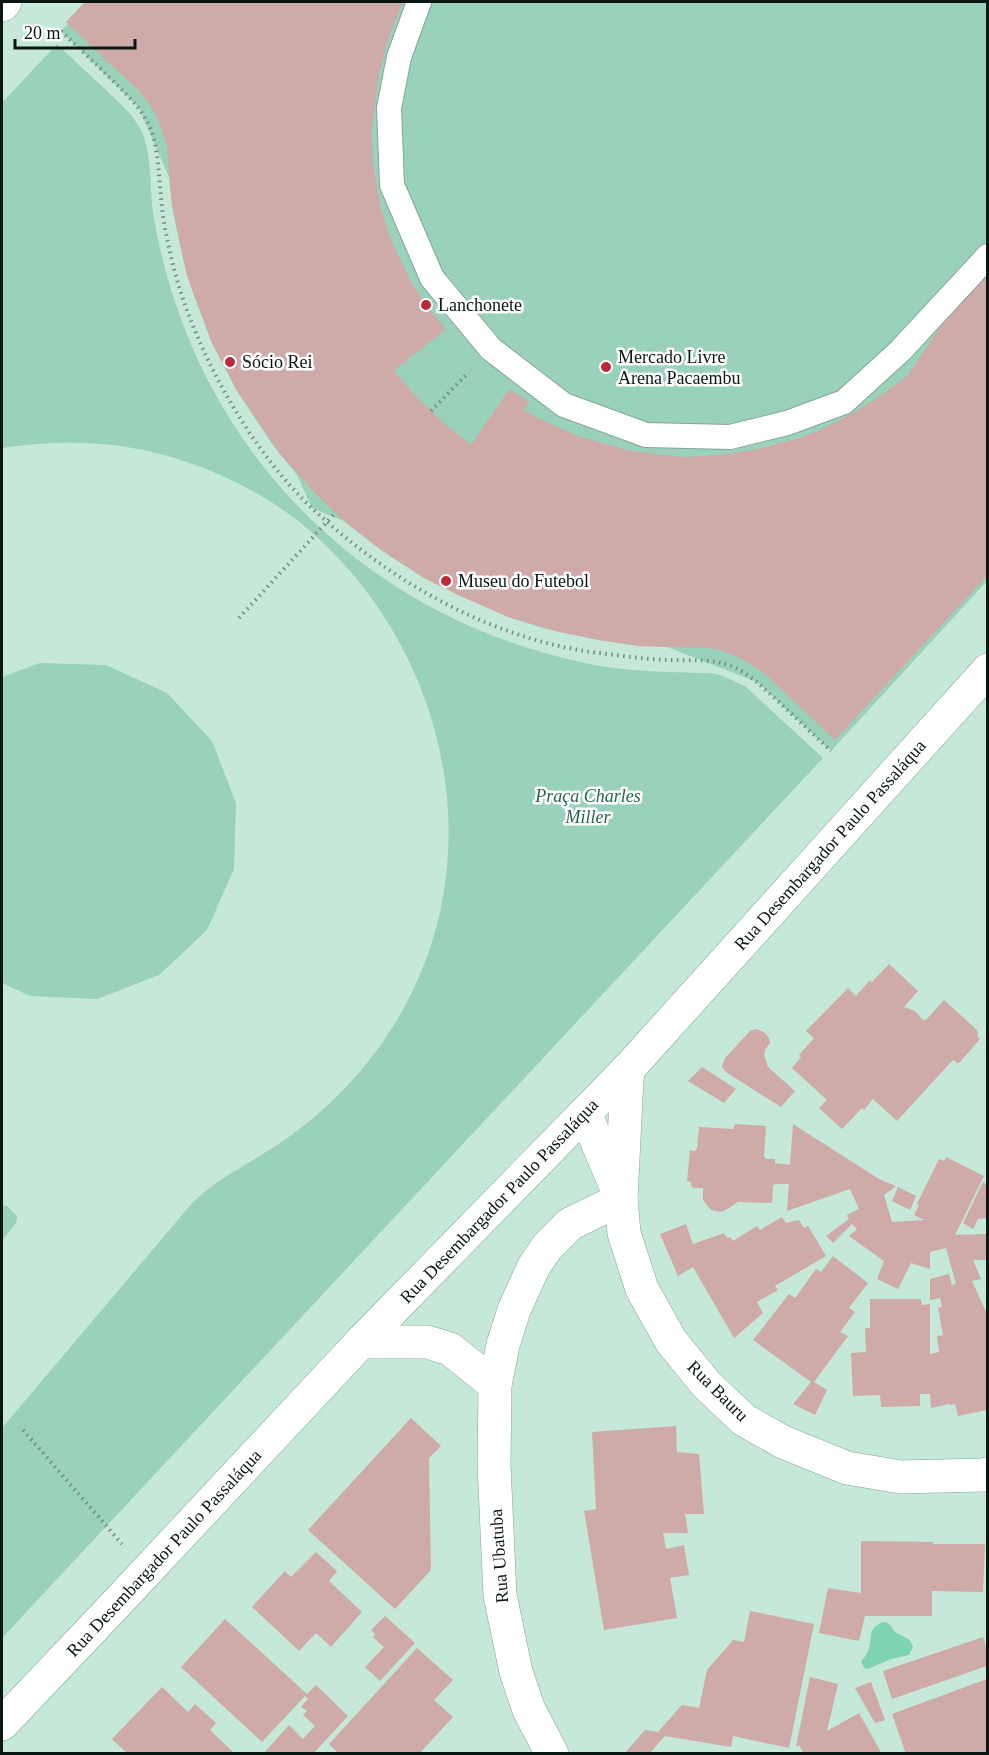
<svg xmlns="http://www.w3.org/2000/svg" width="989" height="1755" font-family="Georgia,serif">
  <rect width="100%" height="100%" fill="#c6e8d9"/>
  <g fill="#9ad1ba">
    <polygon points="85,2 987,2 987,581 831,751 757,682 667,647 639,646 599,640 546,629 508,617 434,583 388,555 344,521 312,508 297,475 272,444 237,391 212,343 193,293 183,259 172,206 169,177 139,108 61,31 68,24 66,22"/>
    <path d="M57,44C72,59 88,73 104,88C116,100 129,110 138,125C153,148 149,185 153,212C158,244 166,275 176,305C239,491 393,623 585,663C626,672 668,672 709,673L720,675L745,686L823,758L2,1638V1428L193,1202C222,1175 251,1163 283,1141C338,1103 384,1051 413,990C487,837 441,651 318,538C276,499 221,471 167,456C112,440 57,440 2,448V103Z"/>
    <polygon points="40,663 106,665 167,693 212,741 236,803 234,869 207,930 159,975 97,999 30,996 2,983 2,677"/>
    <polygon points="2,1205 7,1206 17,1216 16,1223 2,1241"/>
  </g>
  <path fill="#7ed3b1" d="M882,1622H886L891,1626L895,1632L910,1640L913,1647L909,1655L891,1659L868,1669L864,1668L861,1661C865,1657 868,1653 869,1648C873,1635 867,1630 882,1622Z"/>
  <g fill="#ceaaa8">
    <polygon points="85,2 403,2 390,34 379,73 372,129 373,165 381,209 392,242 412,283 426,305 446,329 396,369 395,372 412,392 440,420 471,445 508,391 511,390 527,400 529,403 524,410 538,418 575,435 630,451 683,457 719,455 754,450 792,440 818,431 853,413 883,394 908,375 947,317 987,274 987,576 835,740 764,673 741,658 716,649 707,648 639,646 599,640 559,632 508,617 458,595 422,577 377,547 345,522 316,494 280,454 237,391 212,343 187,276 172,206 167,147 159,121 150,105 139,91 66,22"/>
    <polygon points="889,964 918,991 904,1007 915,1011 923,1020 926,1020 944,1000 977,1030 978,1033 977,1036 980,1039 960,1062 957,1063 954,1060 951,1062 897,1121 873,1099 864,1110 862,1108 842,1129 819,1108 827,1100 792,1068 801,1057 799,1055 814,1038 806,1031 848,988 856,996 870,980 872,982"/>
    <polygon points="756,1029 764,1032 769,1038 770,1043 765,1050 764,1055 768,1067 795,1091 781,1107 729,1074 724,1070 722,1066 725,1058 750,1031"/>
    <polygon points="702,1067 736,1089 724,1103 688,1081"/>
    <polygon points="735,1124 766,1126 764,1156 766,1159 775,1159 775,1163 790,1165 793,1124 879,1179 896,1186 884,1195 892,1222 924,1220 914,1215 919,1205 917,1204 939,1159 944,1161 946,1157 984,1176 955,1235 987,1234 987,1260 973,1260 981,1279 972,1281 987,1314 987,1410 958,1416 955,1404 950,1405 950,1404 931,1408 930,1394 920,1394 920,1406 881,1407 880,1395 853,1396 851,1353 866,1352 865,1328 870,1328 870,1299 921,1299 922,1305 930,1304 930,1354 939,1352 937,1336 943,1335 938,1308 942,1307 940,1298 930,1300 930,1279 949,1274 952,1285 956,1284 946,1248 930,1252 930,1269 911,1263 898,1289 877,1279 884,1261 849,1236 857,1229 852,1224 833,1243 826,1236 849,1219 847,1215 859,1209 850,1189 787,1211 789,1184 776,1184 773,1185 772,1203 738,1202 724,1211 720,1212 711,1210 703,1200 703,1188 694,1188 691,1186 691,1182 687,1181 690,1150 695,1151 697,1148 699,1127 733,1129"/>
    <polygon points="983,1182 987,1185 987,1218 978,1219 973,1229 963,1223"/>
    <polygon points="898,1187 916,1196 910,1210 892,1201"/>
    <polygon points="782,1217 786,1223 799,1220 804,1228 808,1226 826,1256 775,1286 778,1290 757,1302 763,1313 734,1338 693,1267 678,1276 660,1234 686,1224 693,1244 724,1233 727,1238 730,1237 733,1241 757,1226 760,1230"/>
    <polygon points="833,1256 868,1283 849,1308 855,1312 840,1332 848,1336 814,1382 827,1390 815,1415 793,1404 811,1382 753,1340 789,1294 795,1298 816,1269 821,1272"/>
    <polygon points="411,1418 441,1446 429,1458 431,1570 395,1609 308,1530"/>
    <polygon points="676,1426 677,1452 699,1454 704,1514 685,1514 688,1533 663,1533 666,1549 684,1545 689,1575 670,1578 677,1618 604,1630 584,1511 596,1509 592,1432"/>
    <polygon points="861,1541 933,1542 933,1544 985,1544 983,1592 932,1591 932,1616 865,1616 859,1641 819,1633 828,1588 861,1593"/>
    <polygon points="316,1552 337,1571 329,1581 362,1612 331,1647 316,1633 299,1651 252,1607 285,1571 291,1577"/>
    <polygon points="750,1611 814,1624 789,1748 733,1736 731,1747 665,1736 649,1754 624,1754 645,1730 658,1732 682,1705 699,1708 707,1670 733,1640 744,1642"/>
    <polygon points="385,1616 415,1643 380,1681 365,1667 384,1647 373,1637 375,1634 371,1630"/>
    <polygon points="225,1619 307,1694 316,1685 348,1716 313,1754 263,1754 289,1725 303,1739 315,1726 303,1715 307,1711 301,1707 308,1699 305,1696 262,1742 181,1667"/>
    <polygon points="983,1637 987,1650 987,1666 892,1699 883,1671"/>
    <polygon points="417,1648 453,1680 434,1700 453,1717 419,1754 339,1754 329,1744"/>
    <polygon points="810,1677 838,1684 827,1731 859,1713 882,1754 804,1754 799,1745 796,1747"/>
    <polygon points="987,1679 987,1754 906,1754 892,1714"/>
    <polygon points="871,1682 885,1720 875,1723 855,1688"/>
    <polygon points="162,1687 188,1712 195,1704 216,1723 210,1730 233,1752 231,1754 128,1754 112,1739"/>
  </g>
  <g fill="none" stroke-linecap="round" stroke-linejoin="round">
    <g stroke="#84a597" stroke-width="26">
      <polyline id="service" points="419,2 399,57 389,108 392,185 432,278 491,349 564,405 646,435 730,437 787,423 844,402 900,351 988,256"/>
    </g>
    <g stroke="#84a597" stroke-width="34">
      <g id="minor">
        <polyline points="629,1068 627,1079 621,1199 624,1233 642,1289 671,1341 706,1384 744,1420 783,1442 847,1468 901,1477 983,1475 988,1474"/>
        <polyline points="585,1113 617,1189"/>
        <polyline points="361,1342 427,1342 450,1349 495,1385"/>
        <polyline points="552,1754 529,1710 516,1672 500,1595 494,1465 495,1385 503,1345 514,1310 534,1266 547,1247 570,1224 621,1199"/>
      </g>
    </g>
    <g stroke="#84a597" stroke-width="34">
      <g id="primary">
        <polyline points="2,5 5,2"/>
        <polyline points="2,1724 115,1605 361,1342 629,1068 988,670"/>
      </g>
    </g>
    <g stroke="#738c81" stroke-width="4" stroke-dasharray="1.5 4.5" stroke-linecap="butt">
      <path d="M61,31C76,46 92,60 107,75C122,90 138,104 148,123C159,146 158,172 161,196C162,213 165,231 169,247C187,338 247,448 315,511C393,583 493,640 599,653C622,656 645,659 668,660C689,661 711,658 731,666C751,674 765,690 781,704C798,720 815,736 831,751"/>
      <polyline points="431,411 468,373"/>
      <polyline points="239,618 336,512"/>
      <polyline points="23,1430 122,1544"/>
    </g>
    <use href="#service" stroke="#fff" stroke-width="24"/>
    <use href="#minor" stroke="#fff" stroke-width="33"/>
    <use href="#primary" stroke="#fff" stroke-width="33"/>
  </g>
  <g fill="#bb2a36" stroke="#fff" stroke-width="2">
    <circle cx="426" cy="305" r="6"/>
    <circle cx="230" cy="362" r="6"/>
    <circle cx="606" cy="367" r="6"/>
    <circle cx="446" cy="581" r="6"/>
  </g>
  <g text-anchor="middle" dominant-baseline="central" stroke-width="5" stroke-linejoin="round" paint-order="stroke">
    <g font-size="18" fill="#0a1611" stroke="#fff" text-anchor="start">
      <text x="438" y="305">Lanchonete</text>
      <text x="618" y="357">Mercado Livre<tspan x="618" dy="21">Arena Pacaembu</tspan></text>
      <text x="242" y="362">Sócio Rei</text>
      <text x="458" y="581">Museu do Futebol</text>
    </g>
    <g font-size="18" font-style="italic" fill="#25654e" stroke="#fff">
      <text x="588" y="796">Praça Charles<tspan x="588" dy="21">Miller</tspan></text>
    </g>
    <g font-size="18" fill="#0a1611" stroke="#fff">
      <text transform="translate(830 845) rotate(-48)">Rua Desembargador Paulo Passaláqua</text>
      <text transform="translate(499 1201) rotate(-46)">Rua Desembargador Paulo Passaláqua</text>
      <text transform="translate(718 1391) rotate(45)">Rua Bauru</text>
      <text transform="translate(164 1553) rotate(-47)">Rua Desembargador Paulo Passaláqua</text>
      <text transform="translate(499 1556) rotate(-94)">Rua Ubatuba</text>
    </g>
  </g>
  <rect width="989" height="1755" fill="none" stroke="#0a1611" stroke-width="6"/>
  <path d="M15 39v9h120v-9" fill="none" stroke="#0a1611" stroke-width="3"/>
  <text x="24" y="39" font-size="18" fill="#0a1611" stroke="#ffffff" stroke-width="4.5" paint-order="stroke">20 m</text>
</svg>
